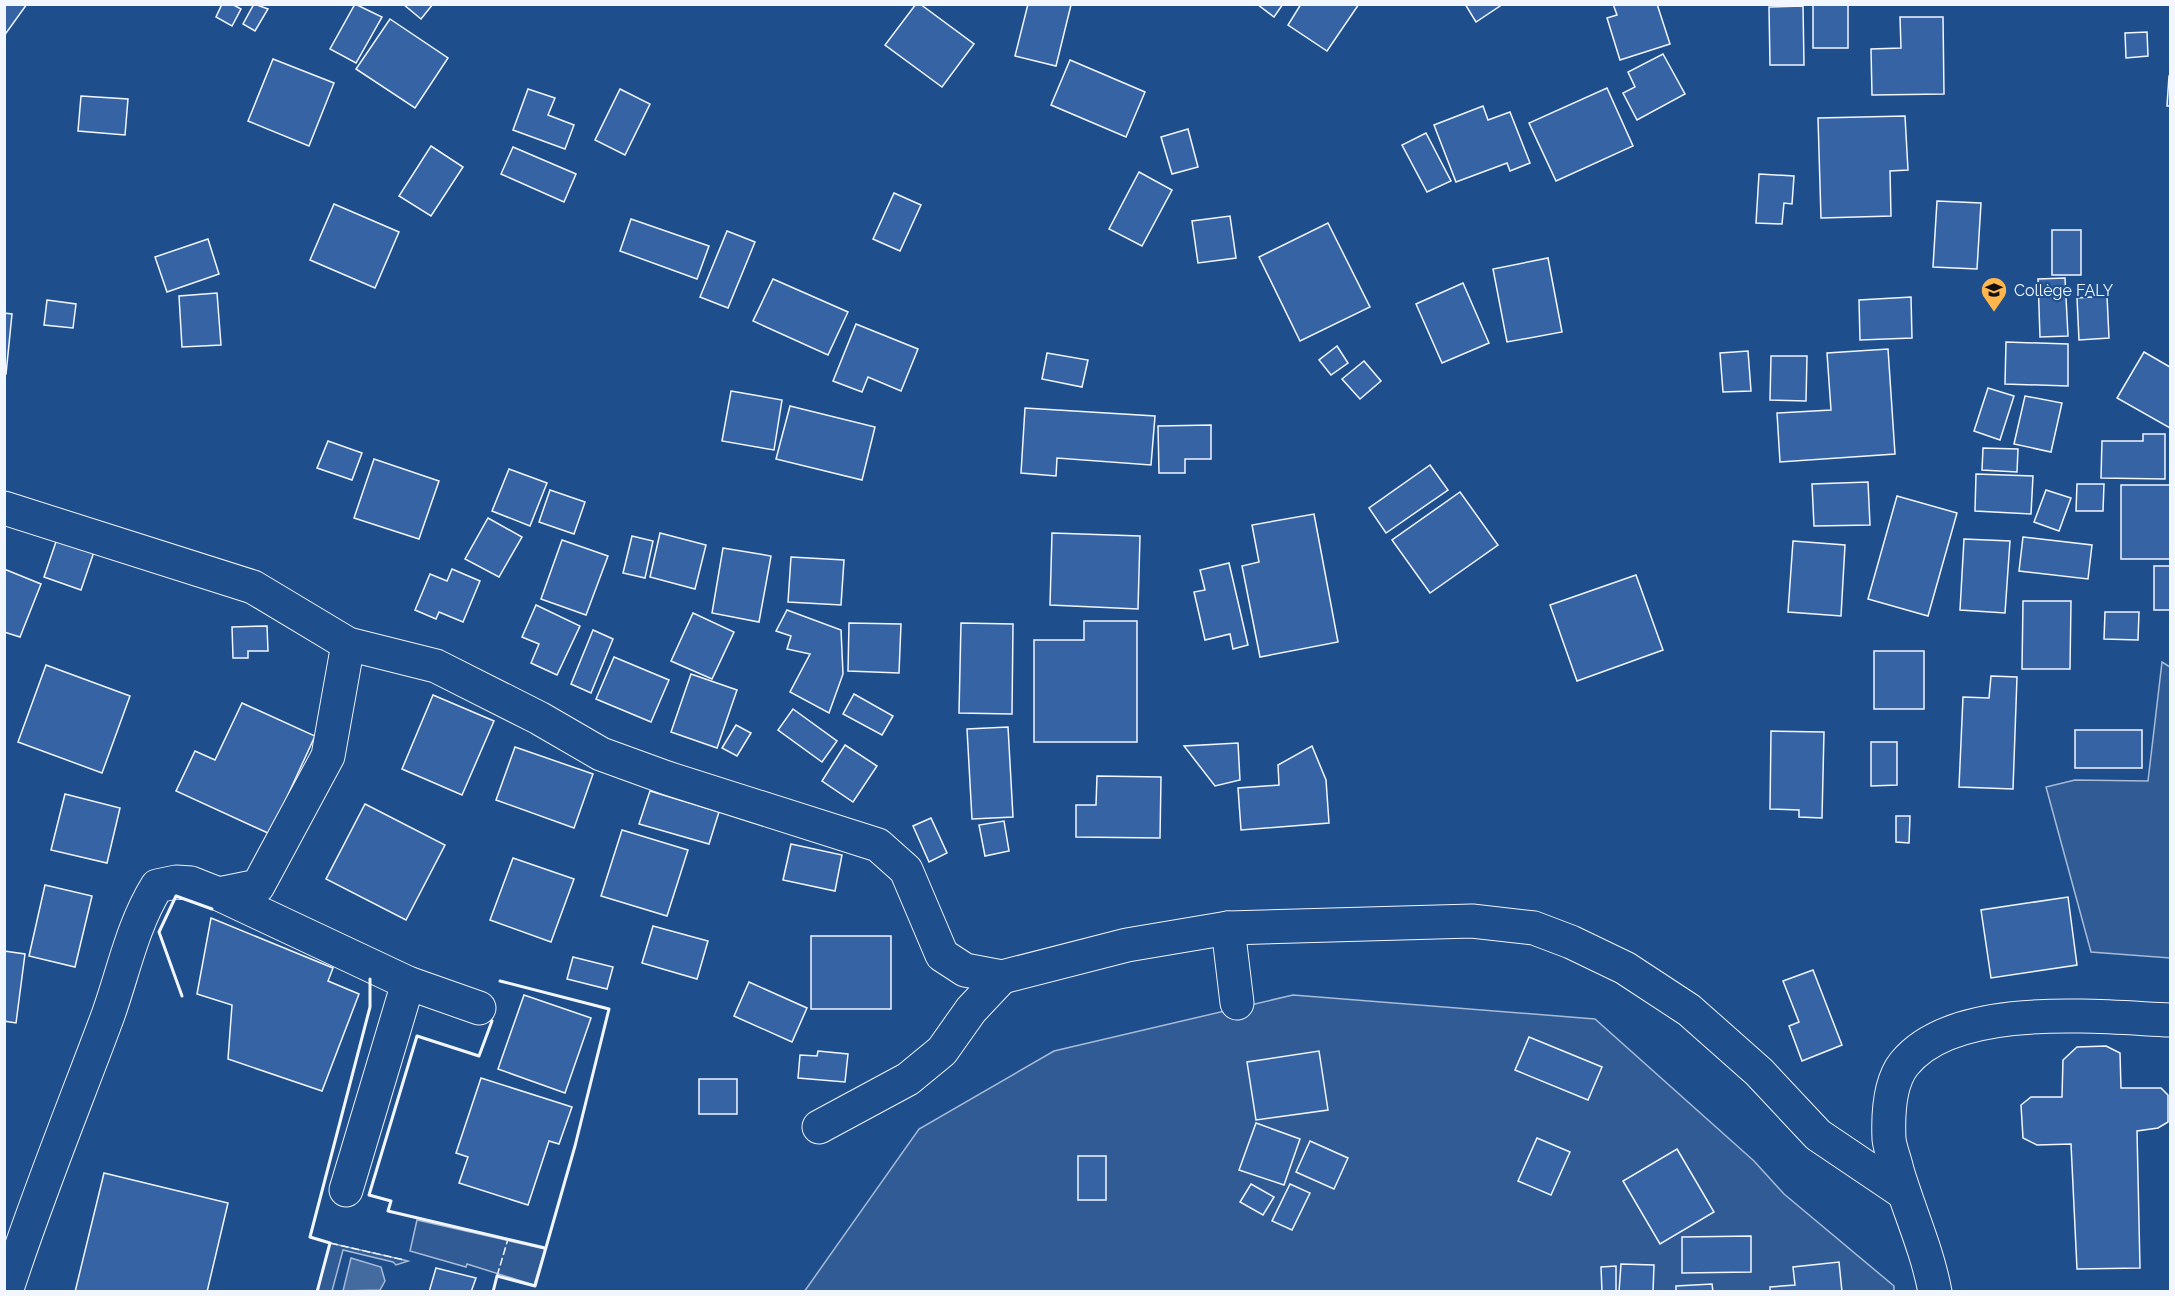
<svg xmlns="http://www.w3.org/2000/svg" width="2175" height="1296" font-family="Raleway,sans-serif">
  <rect width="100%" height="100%" fill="#1f4e8c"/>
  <g fill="#305b95" stroke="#a8bbd7" stroke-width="1.5">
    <polygon points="2162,662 2170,667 2170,958 2091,952 2046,787 2075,780 2148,781"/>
    <polygon points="1293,995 1595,1019 1754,1161 1784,1194 1894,1286 1894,1291 804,1292 919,1129 1054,1051"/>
    <polygon points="417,1220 545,1249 534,1285 467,1264 466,1267 410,1251"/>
    <polygon points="330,1243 404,1260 408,1261 396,1265 393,1262 343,1250 332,1291 317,1291"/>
  </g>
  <polygon fill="#446ba0" stroke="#a8bbd7" stroke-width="1.5" points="351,1258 381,1267 385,1281 380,1290 343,1291"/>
  <g fill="#3563a3" stroke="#f2f6ff" stroke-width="1.5">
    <polygon points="4,4 27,4 4,36"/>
    <polygon points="222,4 232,4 241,9 232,26 216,17"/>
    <polygon points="254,4 268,9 255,31 243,24"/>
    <polygon points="355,4 382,17 356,63 330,49"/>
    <polygon points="403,4 433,4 421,19"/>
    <polygon points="916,4 920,4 974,44 942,87 885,45"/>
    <polygon points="1028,4 1071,5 1056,66 1015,56"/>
    <polygon points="1257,4 1283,4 1274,17"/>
    <polygon points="1301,4 1359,4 1327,51 1288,25"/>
    <polygon points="1465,4 1503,4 1476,22"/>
    <polygon points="1613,4 1657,4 1670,44 1620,60 1607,18 1617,15"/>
    <rect x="1813" y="4" width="35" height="44"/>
    <polygon points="1803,6 1804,65 1770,65 1769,7"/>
    <polygon points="1900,17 1943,17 1944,94 1872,95 1871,49 1901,48"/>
    <polygon points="390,19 448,58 415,108 356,69"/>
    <polygon points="2147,32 2148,56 2126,58 2125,33"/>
    <polygon points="1663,54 1685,94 1637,120 1623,93 1635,87 1628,72"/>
    <polygon points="273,59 334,83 309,146 248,121"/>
    <polygon points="1070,60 1145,92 1126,137 1051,105"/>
    <polygon points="2169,76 2170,76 2170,106 2167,106"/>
    <polygon points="1607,88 1633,146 1556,181 1529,123"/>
    <polygon points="528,89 555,98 548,115 574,125 565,149 513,130"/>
    <polygon points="620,89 650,104 625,155 595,140"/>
    <polygon points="81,96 128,99 125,135 78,131"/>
    <polygon points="1483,106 1488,120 1510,112 1530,163 1510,171 1507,163 1456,182 1434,125"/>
    <polygon points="1905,116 1908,170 1890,171 1891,216 1821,218 1818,118"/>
    <polygon points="1188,129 1198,167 1172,174 1161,137"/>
    <polygon points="1426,133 1451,181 1427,192 1402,145"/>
    <polygon points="431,146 463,167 431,216 399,196"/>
    <polygon points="513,147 576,174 564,202 501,174"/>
    <polygon points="1139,172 1172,190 1142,246 1109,229"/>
    <polygon points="1759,174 1794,176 1792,204 1784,203 1782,224 1756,223"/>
    <polygon points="894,193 921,205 900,251 873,239"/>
    <polygon points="1937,201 1981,203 1977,269 1933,267"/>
    <polygon points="334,204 399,232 375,288 310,260"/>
    <polygon points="1230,216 1236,258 1198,263 1192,221"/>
    <polygon points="631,219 709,246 697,279 620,251"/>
    <polygon points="1328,223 1370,307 1300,341 1259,257"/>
    <rect x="2052" y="230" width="29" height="45"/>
    <polygon points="727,231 755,242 728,308 700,297"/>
    <polygon points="208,239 219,274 167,292 155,257"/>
    <polygon points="1548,258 1562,332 1507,342 1493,269"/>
    <polygon points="2065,278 2068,336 2040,337 2038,279"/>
    <polygon points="773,279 848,312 828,355 753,321"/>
    <polygon points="1463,283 1489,343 1442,363 1416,304"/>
    <polygon points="217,293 221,345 182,347 179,296"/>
    <polygon points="2107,296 2109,338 2079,340 2077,298"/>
    <polygon points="1911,297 1912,338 1860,340 1859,300"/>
    <polygon points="47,300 76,304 73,328 44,325"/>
    <polygon points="4,313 12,314 6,374 4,374"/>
    <polygon points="856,324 918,349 901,391 868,377 862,392 833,381"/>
    <polygon points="2006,342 2068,344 2068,386 2005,384"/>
    <polygon points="1337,346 1348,363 1331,375 1319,360"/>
    <polygon points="1888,349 1895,454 1780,462 1777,413 1831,410 1827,353"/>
    <polygon points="1748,351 1751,391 1723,392 1720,353"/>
    <polygon points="2144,352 2170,367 2170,428 2117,398"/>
    <polygon points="1047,353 1088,360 1082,387 1042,379"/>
    <polygon points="1771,356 1807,356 1806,401 1770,400"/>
    <polygon points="1364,361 1381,381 1360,399 1342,379"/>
    <polygon points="1988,388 2014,396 2000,440 1974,431"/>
    <polygon points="731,391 782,400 774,450 722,441"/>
    <polygon points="2025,396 2062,403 2051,452 2014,444"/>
    <polygon points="790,406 875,427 862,480 776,459"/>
    <polygon points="1025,408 1155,416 1151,465 1057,458 1056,476 1021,473"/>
    <polygon points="1211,425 1211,459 1185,459 1185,473 1159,473 1158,426"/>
    <polygon points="2143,434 2165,434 2165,479 2101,478 2102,441 2143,441"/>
    <polygon points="328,441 362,453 352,480 317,468"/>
    <polygon points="1983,448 2018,449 2017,472 1982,470"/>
    <polygon points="374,459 439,481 419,539 354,518"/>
    <polygon points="1430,465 1448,490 1386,533 1369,508"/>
    <polygon points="509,469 547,483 530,526 492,511"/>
    <polygon points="1976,474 2033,476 2031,514 1975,511"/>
    <polygon points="1868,482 1870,525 1814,526 1812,484"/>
    <polygon points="2077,484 2104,484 2103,511 2076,511"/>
    <rect x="2121" y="485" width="49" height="74"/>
    <polygon points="550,490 585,502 574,534 539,522"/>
    <polygon points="2046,490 2071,498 2059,531 2034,522"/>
    <polygon points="1460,492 1498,545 1430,593 1392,540"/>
    <polygon points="1897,496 1957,513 1928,616 1868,599"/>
    <polygon points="1314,514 1338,642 1260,657 1242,566 1259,562 1252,525"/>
    <polygon points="488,518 522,537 499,577 465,559"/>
    <polygon points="60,530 97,543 81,590 44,577"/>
    <polygon points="660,533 706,545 695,589 650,577"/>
    <polygon points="1052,533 1140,536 1138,609 1050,605"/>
    <polygon points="632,536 653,541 645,578 623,573"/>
    <polygon points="2023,537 2092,545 2088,579 2019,571"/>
    <polygon points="1964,539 2010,541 2005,613 1960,610"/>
    <polygon points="562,540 608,556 586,615 541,599"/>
    <polygon points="1793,541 1845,545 1841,616 1788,612"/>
    <polygon points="723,548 771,556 759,622 712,613"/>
    <polygon points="791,557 844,560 841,605 788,602"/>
    <polygon points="1229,563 1248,645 1233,649 1230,634 1205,640 1194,592 1205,590 1200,570"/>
    <rect x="2154" y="566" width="16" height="44"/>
    <polygon points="4,569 41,584 20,637 4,632"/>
    <polygon points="452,569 480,581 463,622 439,612 436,619 415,610 430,574 447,581"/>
    <polygon points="1636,575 1663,650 1577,681 1550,605"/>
    <polygon points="2023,601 2071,601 2070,669 2022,669"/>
    <polygon points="536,605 580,626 557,675 531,663 539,644 522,637"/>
    <polygon points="787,610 841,630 843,674 829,713 790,692 810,654 787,649 791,636 776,631"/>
    <polygon points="2105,612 2139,612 2138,640 2104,639"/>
    <polygon points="693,613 734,632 712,679 671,661"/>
    <polygon points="1084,621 1137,621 1137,742 1034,742 1034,640 1084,640"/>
    <polygon points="849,623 901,624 899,673 848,671"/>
    <polygon points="961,623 1013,624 1012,714 959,713"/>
    <polygon points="267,626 268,651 248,651 248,658 233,658 232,627"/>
    <polygon points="593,630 613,639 591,693 571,684"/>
    <rect x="1874" y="651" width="50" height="58"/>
    <polygon points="614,657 669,680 651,722 596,699"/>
    <polygon points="46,665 130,696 102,773 18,742"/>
    <polygon points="691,674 737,690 717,748 671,732"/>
    <polygon points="1991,676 2017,677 2013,789 1959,787 1963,697 1989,698"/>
    <polygon points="854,694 893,716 882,735 843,714"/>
    <polygon points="433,695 494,721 462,795 402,769"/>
    <polygon points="242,703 315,736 270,834 176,791 195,751 215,760"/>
    <polygon points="793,709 837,741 822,762 778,730"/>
    <polygon points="736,725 751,733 737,756 722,748"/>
    <polygon points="1008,727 1013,817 972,819 967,729"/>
    <rect x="2075" y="730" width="67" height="38"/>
    <polygon points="1771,731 1824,732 1822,818 1799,817 1799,810 1770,809"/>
    <polygon points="1871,742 1897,742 1897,785 1871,786"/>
    <polygon points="1238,743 1240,780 1215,786 1184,746"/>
    <polygon points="845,745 877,766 853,802 822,781"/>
    <polygon points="1312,746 1326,780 1329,823 1241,830 1238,788 1279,785 1278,765"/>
    <polygon points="515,747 593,774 574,828 496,800"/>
    <polygon points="1097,776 1161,777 1160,838 1076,837 1076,805 1096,805"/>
    <polygon points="650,791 719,812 709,844 639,824"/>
    <polygon points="65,794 120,808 107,863 51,850"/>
    <polygon points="365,804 445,845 406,920 326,879"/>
    <polygon points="1896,816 1910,816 1909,843 1896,842"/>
    <polygon points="931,818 947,853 929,862 913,826"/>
    <polygon points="1004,821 1009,851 985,856 979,825"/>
    <polygon points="622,830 688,850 667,916 601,896"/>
    <polygon points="791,844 842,855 835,891 783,880"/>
    <polygon points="513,858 574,879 551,942 490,920"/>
    <polygon points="45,885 92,896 75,967 29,956"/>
    <polygon points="2068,897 2077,965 1991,978 1981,910"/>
    <polygon points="211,918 333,968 328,981 359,994 322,1091 228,1059 232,1005 197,994"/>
    <polygon points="653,926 708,941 697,979 642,963"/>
    <rect x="811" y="936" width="80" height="73"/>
    <polygon points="4,951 25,954 16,1023 4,1021"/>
    <polygon points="573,957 613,967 607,989 567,979"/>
    <polygon points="1813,970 1842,1045 1802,1061 1789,1026 1799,1022 1783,981"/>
    <polygon points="749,982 807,1008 792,1042 734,1016"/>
    <polygon points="524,995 591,1018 565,1093 498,1069"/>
    <polygon points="1529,1037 1602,1067 1588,1100 1515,1070"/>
    <polygon points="2106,1046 2120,1053 2121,1088 2161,1088 2168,1095 2168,1122 2158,1128 2137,1131 2140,1268 2077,1269 2071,1144 2037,1145 2023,1138 2021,1105 2031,1097 2062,1097 2063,1060 2077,1047"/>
    <polygon points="818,1051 848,1054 845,1082 798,1078 800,1055 817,1056"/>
    <polygon points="1319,1051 1328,1110 1256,1120 1247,1062"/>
    <polygon points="481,1078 572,1107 559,1144 549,1141 528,1205 459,1183 468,1157 456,1153"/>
    <rect x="699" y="1079" width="38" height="35"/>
    <polygon points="1256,1123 1300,1139 1284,1185 1239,1170"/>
    <polygon points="1537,1138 1570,1152 1551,1195 1518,1181"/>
    <polygon points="1310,1141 1348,1158 1334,1189 1296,1172"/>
    <polygon points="1677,1149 1714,1212 1660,1244 1623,1181"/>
    <rect x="1078" y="1156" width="28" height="44"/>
    <polygon points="104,1173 228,1203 207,1292 75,1292"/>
    <polygon points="1251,1184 1274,1197 1263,1215 1240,1202"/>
    <polygon points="1290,1184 1310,1193 1292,1230 1272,1221"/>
    <polygon points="1751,1236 1751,1272 1682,1273 1682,1237"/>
    <polygon points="1839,1262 1842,1292 1770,1292 1770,1287 1795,1285 1793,1267"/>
    <polygon points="1621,1264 1654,1265 1653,1292 1619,1292"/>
    <polygon points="1616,1266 1616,1292 1602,1292 1601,1267"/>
    <polygon points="436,1268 476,1278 471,1292 429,1292"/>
    <polygon points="1712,1284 1713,1292 1676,1292 1676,1286"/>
  </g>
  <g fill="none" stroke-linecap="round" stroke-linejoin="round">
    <g stroke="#f2f6ff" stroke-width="35">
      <g id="minor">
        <polyline points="4,508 253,587 348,644 436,666 539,718 601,754 667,778 878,845 906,870 942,955 965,970 1002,977 1127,945 1228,928 1472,921 1534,928 1571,942 1625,968 1689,1010 1759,1072 1818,1135 1904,1193"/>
        <polyline points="219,894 408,983 479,1008"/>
        <polyline points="1228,928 1237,1003"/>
        <polyline points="819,1127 908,1079 942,1051 971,1010 1002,977"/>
        <polyline points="346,1190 408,983"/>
        <path d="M6,1292C36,1199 73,1109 107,1018C123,974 132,926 157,886L176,882L191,883L219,894L258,886L328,756L348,644"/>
        <path d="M1935,1292C1927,1249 1909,1211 1897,1170C1895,1160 1890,1149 1889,1139C1888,1116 1889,1083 1904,1064C1955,1001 2098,1017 2170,1020"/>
      </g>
    </g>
    <use href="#minor" stroke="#1f4e8c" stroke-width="33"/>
    <g stroke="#f2f6ff" stroke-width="1.5" stroke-dasharray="8 3" stroke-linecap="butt">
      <polyline points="330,1243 404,1260"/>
      <polyline points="497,1276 508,1239"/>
    </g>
    <g stroke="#f2f6ff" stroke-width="3">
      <polyline points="182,996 159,932 176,896 212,909"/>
      <polyline points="492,1021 479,1056 417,1036 369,1195 391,1201 388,1211 545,1248"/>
      <polyline points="317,1292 330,1243 310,1237 370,1007 370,979"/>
      <polyline points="493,1292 497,1276 535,1286 575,1146 609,1009 500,981"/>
    </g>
  </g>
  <defs>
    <g id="school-pin" transform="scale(1.35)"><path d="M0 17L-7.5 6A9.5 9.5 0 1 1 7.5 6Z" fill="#ffb74d" stroke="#1f4e8c"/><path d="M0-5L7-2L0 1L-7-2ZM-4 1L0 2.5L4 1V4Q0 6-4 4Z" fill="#111"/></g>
  </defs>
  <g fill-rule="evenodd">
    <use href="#school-pin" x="1994" y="290"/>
  </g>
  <g text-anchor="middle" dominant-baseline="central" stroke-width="4.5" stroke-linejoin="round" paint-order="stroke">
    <g font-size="16" fill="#f2f6ff" stroke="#1f4e8c" text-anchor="start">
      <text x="2014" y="290">Collège FALY</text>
    </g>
  </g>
  <rect width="2175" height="1296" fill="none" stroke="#f2f6ff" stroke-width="12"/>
</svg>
